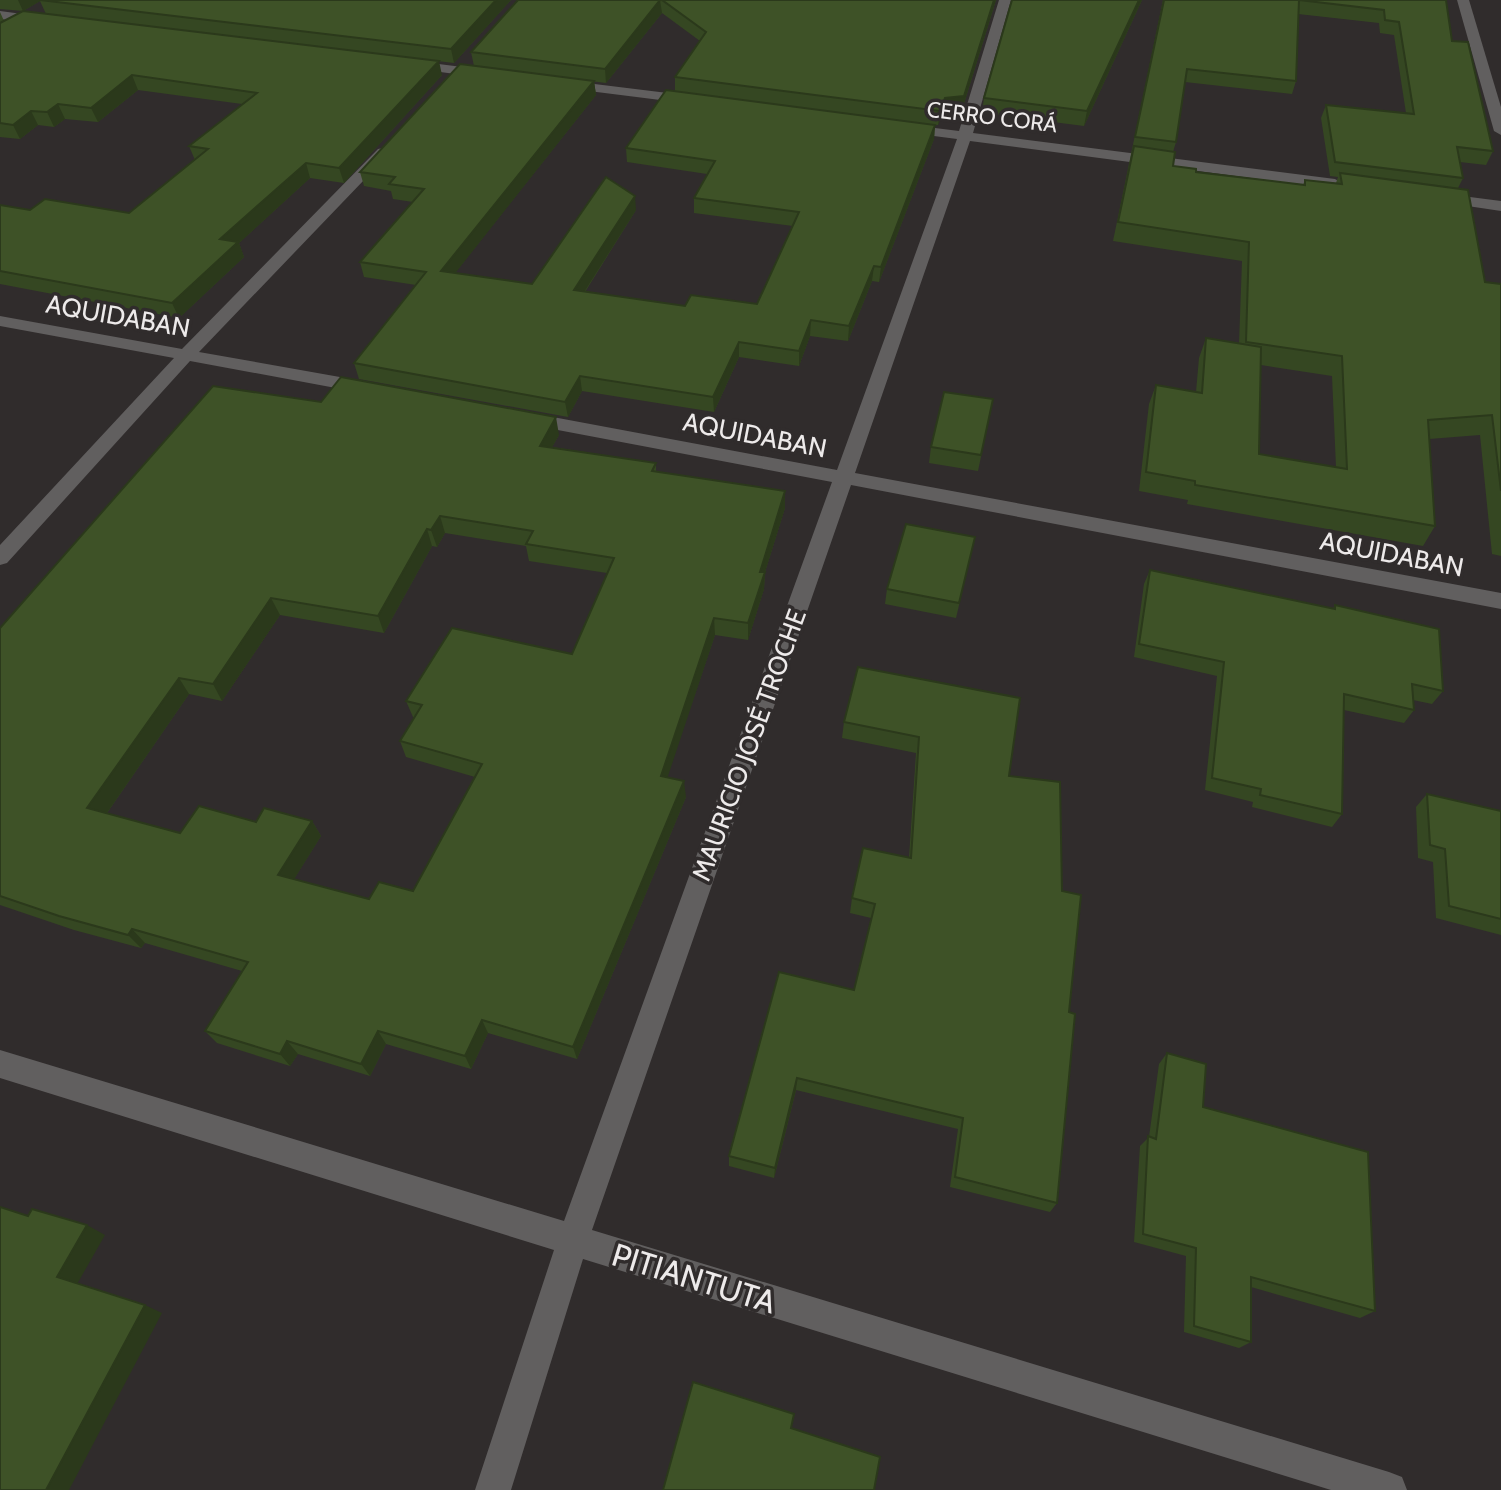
<svg xmlns="http://www.w3.org/2000/svg" width="1501" height="1490" font-family="Cabin,sans-serif">
  <rect width="100%" height="100%" fill="#302c2c"/>
  <g fill="none" stroke-linecap="round" stroke-linejoin="round">
    <g fill="#615f5f" fill-rule="evenodd">
      <polygon points="999,0 1011,0 973,133 1335,179 1343,184 1335,189 970,141 855,473 1501,593 1501,609 851,485 592,1230 1389,1472 1402,1477 1407,1490 1331,1490 583,1259 511,1490 475,1490 554,1250 0,1078 0,1050 564,1221 832,482 526,424 517,418 526,412 837,470 957,139 903,132 896,128 903,124 959,131"/>
      <polygon points="1457,0 1469,0 1501,107 1501,135 1494,131"/>
      <polygon points="0,11 45,17 51,21 45,25 0,19"/>
      <polygon points="407,60 486,70 493,74 486,78 402,67 402,61"/>
      <polygon points="562,80 692,96 699,100 692,104 557,87 555,84"/>
      <polygon points="383,148 388,149 388,155 199,352 368,382 374,384 377,388 374,392 368,394 190,361 7,563 0,565 0,545 174,358 0,326 0,316 182,349 378,149"/>
      <polygon points="1439,193 1501,201 1501,211 1434,201 1434,195"/>
    </g>
  </g>
  <g fill="#354722" fill-rule="evenodd">
    <polygon points="0,0 511,0 454,63 46,14 40,1 23,11 0,9"/>
    <polygon points="518,0 996,0 962,110 943,112 938,125 935,125 934,139 879,282 872,281 848,341 810,336 799,366 739,357 714,412 582,391 568,417 359,379 354,363 416,285 364,277 360,262 413,202 393,199 391,191 364,186 360,172 594,81 596,95 455,273 532,284 636,210 585,292 685,306 757,304 793,226 694,213 694,198 707,174 627,162 626,148 675,92 675,77 700,41 662,13 606,83 474,66 471,52"/>
    <polygon points="1142,0 1084,126 982,113 984,98"/>
    <path d="M1163,0H1446L1452,41L1493,151L1486,165L1460,162L1463,178L1458,188L1485,282L1501,284V556L1492,554L1480,435L1429,439L1435,526L1423,546L1187,504L1188,500L1139,491L1149,404L1156,385L1196,392L1199,358L1206,338L1239,344L1242,261L1113,241ZM1298,14L1379,23L1380,33L1394,35L1406,113L1326,105L1321,118L1330,176L1338,177L1336,183L1305,180L1303,185L1196,172L1173,166V152L1176,142L1185,82L1292,94L1296,81ZM1261,365L1332,376L1336,467L1259,454Z"/>
    <polygon points="0,12 4,21 442,75 344,183 310,178 239,243 244,257 179,318 0,284 0,205 30,210 129,213 195,160 189,146 242,104 138,90 98,122 65,119 54,127 38,125 20,139 0,137"/>
    <polygon points="993,399 978,471 929,463 931,447"/>
    <path d="M559,435L552,447L656,463V472L785,508L765,572L764,589L748,640L715,635L667,777L686,797L577,1059L488,1033L471,1069L386,1044L370,1076L298,1054L290,1066L217,1043L205,1031L242,971L145,943L141,948L74,930L0,905V628ZM445,533L526,546L529,561L607,573L572,654L406,701L413,717L414,718L400,741L406,757L475,777L413,891L369,899L294,879L321,836L312,821L256,822L180,833L107,813L189,694L222,701L280,615L384,633L432,546L437,547Z"/>
    <polygon points="975,537 956,618 885,604 887,589"/>
    <polygon points="1150,570 1333,609 1335,605 1443,691 1432,704 1413,700 1414,710 1404,723 1344,710 1342,814 1332,827 1252,807 1253,802 1205,790 1217,676 1134,657 1144,584"/>
    <polygon points="858,667 1009,776 1062,891 1069,1012 1057,1203 1050,1212 950,1187 958,1129 796,1090 774,1178 729,1166 729,1156 854,990 871,918 850,913 852,898 909,858 916,753 842,738 844,722"/>
    <polygon points="1427,794 1501,811 1501,935 1436,918 1433,862 1418,858 1416,807"/>
    <polygon points="1167,1053 1203,1107 1375,1311 1360,1318 1251,1287 1251,1342 1239,1348 1184,1332 1186,1256 1134,1242 1140,1146 1149,1137 1159,1064"/>
  </g>
  <g fill="#2b391b">
    <polygon points="18,0 42,0 23,11"/>
    <polygon points="496,0 511,0 454,63 451,49"/>
    <polygon points="660,0 662,13 606,83 605,69"/>
    <polygon points="994,0 996,0 962,110 943,112 938,125 940,111 945,98"/>
    <polygon points="1139,0 1142,0 1084,126 1087,111"/>
    <polygon points="439,61 442,75 344,183 339,168"/>
    <polygon points="132,75 138,90 98,122 91,108"/>
    <polygon points="594,81 596,95 445,286 441,271"/>
    <polygon points="58,104 65,119 54,127 47,112"/>
    <polygon points="31,111 38,125 20,139 13,125"/>
    <polygon points="935,125 934,139 879,282 881,267"/>
    <polygon points="306,163 310,178 239,243 244,257 179,318 172,303 220,239"/>
    <polygon points="635,196 636,210 576,305 574,290"/>
    <polygon points="874,266 872,281 848,341 849,326"/>
    <polygon points="811,320 810,336 799,366 799,351"/>
    <polygon points="739,342 739,357 714,412 713,397"/>
    <polygon points="580,376 582,391 568,417 565,402"/>
    <polygon points="556,417 559,435 543,463 540,446"/>
    <polygon points="785,491 785,508 765,572 764,589 748,640 748,623 760,572"/>
    <polygon points="440,516 445,533 437,547 431,530"/>
    <polygon points="427,529 432,546 384,633 378,616"/>
    <polygon points="271,598 280,615 222,701 213,684"/>
    <polygon points="714,618 715,635 663,791 661,776"/>
    <polygon points="179,678 189,694 100,823 87,808"/>
    <polygon points="684,781 686,797 577,1059 573,1047"/>
    <polygon points="312,821 321,836 288,889 278,875"/>
    <polygon points="132,929 145,943 141,948 128,935"/>
    <polygon points="482,1020 488,1033 471,1069 465,1056"/>
    <polygon points="378,1031 386,1044 370,1076 361,1064"/>
    <polygon points="287,1041 298,1054 290,1066 280,1054"/>
    <polygon points="797,1078 796,1090 774,1178 775,1168"/>
    <polygon points="87,1225 105,1235 76,1286 57,1277"/>
    <polygon points="145,1305 162,1313 69,1490 46,1490"/>
  </g>
  <g fill="#3e5227" stroke="#2b391b" stroke-width="2" fill-rule="evenodd">
    <polygon points="40,0 496,0 451,49"/>
    <polygon points="518,0 660,0 605,69 471,52"/>
    <polygon points="662,0 994,0 964,96 945,98 940,111 675,77 706,32"/>
    <polygon points="1012,0 1139,0 1087,111 984,98"/>
    <polygon points="1164,0 1446,0 1452,41 1468,42 1493,151 1457,147 1463,178 1335,162 1326,105 1414,114 1399,22 1385,20 1384,10 1299,0 1296,81 1187,69 1176,142 1135,137"/>
    <polygon points="23,11 439,61 339,168 306,163 220,239 238,242 172,303 0,271 0,205 30,210 45,199 129,213 208,149 189,146 257,93 132,75 91,108 58,104 47,112 31,111 13,125 0,123 0,23"/>
    <polygon points="460,64 594,81 441,271 532,284 606,177 635,196 574,290 685,306 691,295 757,304 799,212 694,198 715,161 626,148 666,90 935,125 881,267 874,266 849,326 811,320 799,351 739,342 713,397 580,376 565,402 354,363 426,272 360,262 424,189 389,184 395,177 360,172"/>
    <polygon points="1134,146 1175,152 1173,166 1196,169 1196,172 1305,185 1305,180 1342,184 1340,173 1468,190 1485,282 1501,284 1501,491 1492,415 1428,420 1435,526 1195,485 1195,481 1146,472 1156,385 1202,393 1206,338 1261,347 1259,454 1347,469 1342,356 1246,342 1249,242 1118,222"/>
    <path d="M341,377L556,417L540,446L656,463L652,471L785,491L760,572H765L748,623L714,618L661,776L684,781L573,1047L482,1020L465,1056L378,1031L361,1064L287,1041L280,1054L205,1031L248,962L132,929L128,935L59,916L0,896V628L213,386L321,402ZM440,516L533,531L526,544L614,558L572,654L452,628L406,701L422,705L400,741L482,764L413,891L379,882L369,899L278,875L312,821L264,808L256,822L199,806L180,833L87,808L179,678L213,684L271,598L378,616L427,529L431,530Z"/>
    <polygon points="944,392 993,399 981,455 931,447"/>
    <polygon points="906,524 975,537 959,603 887,589"/>
    <polygon points="1150,570 1335,609 1335,605 1439,629 1443,691 1412,684 1414,710 1344,694 1342,814 1260,795 1261,789 1212,778 1224,662 1139,644"/>
    <polygon points="858,667 1020,698 1009,776 1060,782 1062,891 1081,895 1069,1012 1075,1014 1057,1203 955,1177 963,1118 797,1078 775,1168 729,1156 779,972 854,990 875,904 852,898 863,848 911,858 919,737 844,722"/>
    <polygon points="1427,794 1501,811 1501,919 1449,906 1445,849 1430,845"/>
    <polygon points="1167,1053 1206,1064 1203,1107 1368,1152 1375,1311 1251,1277 1251,1342 1194,1326 1196,1248 1143,1234 1148,1136 1156,1139"/>
    <polygon points="0,1207 28,1216 32,1209 87,1225 57,1277 145,1305 46,1490 0,1490"/>
    <polygon points="693,1382 794,1414 791,1428 880,1457 874,1490 663,1490"/>
  </g>
  <g text-anchor="middle" dominant-baseline="central" stroke-width="7" stroke-linejoin="round" paint-order="stroke">
    <g font-size="22" fill="#edeaea" stroke="#302c2c">
      <text transform="translate(992 117) rotate(7)">CERRO CORÁ</text>
    </g>
    <g font-size="26" fill="#edeaea" stroke="#302c2c">
      <text transform="translate(118 316) rotate(10)">AQUIDABAN</text>
      <text transform="translate(755 435) rotate(11)">AQUIDABAN</text>
      <text transform="translate(1392 554) rotate(11)">AQUIDABAN</text>
      <text transform="translate(749 745) rotate(-70)">MAURICIO JOSÉ TROCHE</text>
    </g>
    <g font-size="32" fill="#edeaea" stroke="#302c2c">
      <text transform="translate(694 1278) rotate(17)">PITIANTUTA</text>
    </g>
  </g>
</svg>
